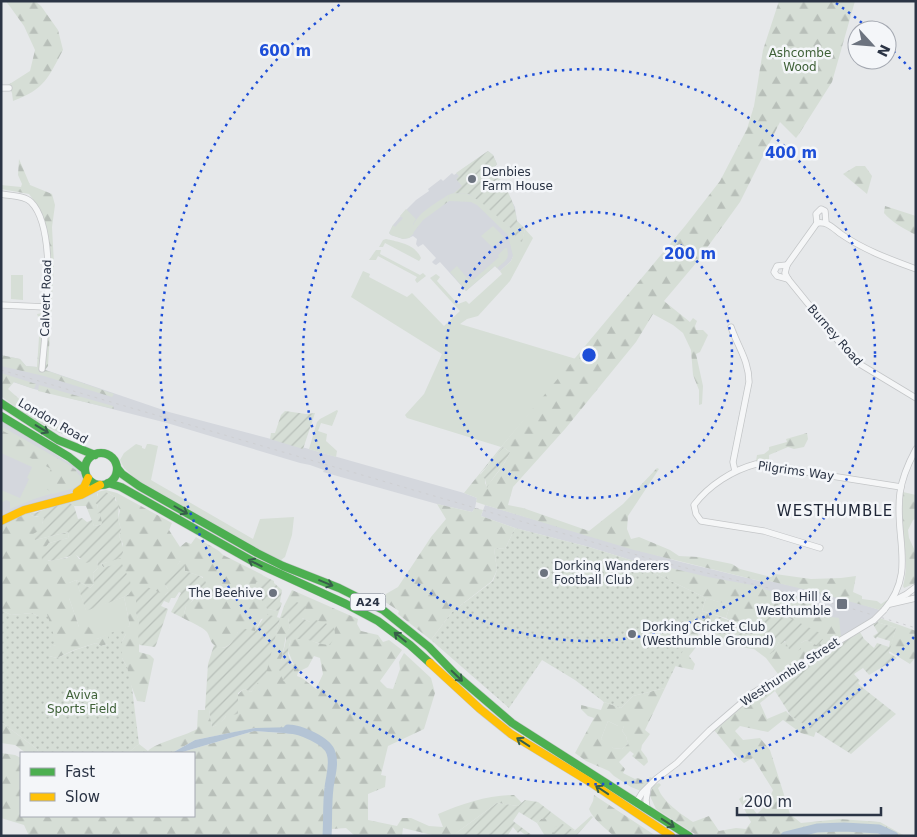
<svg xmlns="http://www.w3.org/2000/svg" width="917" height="837" font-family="'DejaVu Sans',sans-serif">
  <defs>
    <pattern id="forest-firs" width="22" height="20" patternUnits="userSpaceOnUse" patternTransform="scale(1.25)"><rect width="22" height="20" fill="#d6ded6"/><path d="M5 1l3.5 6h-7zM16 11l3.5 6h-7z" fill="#b8bfb9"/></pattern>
    <pattern id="park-dots" width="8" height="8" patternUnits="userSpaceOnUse" patternTransform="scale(1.25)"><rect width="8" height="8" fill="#d6ded6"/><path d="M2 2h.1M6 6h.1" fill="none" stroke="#b8bfb9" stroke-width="1.8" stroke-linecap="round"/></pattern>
    <pattern id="garden-furrows" width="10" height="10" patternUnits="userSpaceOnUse" patternTransform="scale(1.25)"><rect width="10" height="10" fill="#d6ded6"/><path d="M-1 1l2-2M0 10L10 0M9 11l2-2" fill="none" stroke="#b8bfb9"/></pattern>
  </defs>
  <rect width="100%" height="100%" fill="#e6e8ea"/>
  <g fill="#d4d7dd">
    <polygon points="488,151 493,155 497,164 492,170 499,177 515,207 517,221 525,229 511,261 500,271 495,266 466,291 440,262 436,265 434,264 432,262 436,258 423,244 418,247 416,244 417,239 413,236 409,238 403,239 391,235 389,233 393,225 404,212 416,200 429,191 428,189 441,179 443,181 452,173 454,175"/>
    <polygon points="1,355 20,359 26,366 37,367 169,412 309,449 464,493 477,498 475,508 472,512 437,504 323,472 324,470 310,465 300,463 167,423 34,389 1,378"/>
    <polygon points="1,419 80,470 84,480 77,491 1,517"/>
    <polygon points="485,505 677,561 764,582 765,580 802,588 852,601 880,610 868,621 841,637 706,598 647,565 589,547 515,528 481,516"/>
  </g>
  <g fill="#d6ded6">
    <path d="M454,193C459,194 466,193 470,195C485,202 512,228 522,241L525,229L533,238L510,281L478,316L467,319L460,324L576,359L501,447L407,418L405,415L424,394L442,354L351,297L363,271L370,274L369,277L407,297L412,293L444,326L460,311L430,278L436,274L440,277L437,281L458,304L466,301L469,304L502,274L500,271L511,261L513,256L508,235L477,205L471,202L449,201L448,195Z"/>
    <polygon points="406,209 416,219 413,224 413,233 414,233 409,238 403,239 391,235 389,233 393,225 395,227 403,218 400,216"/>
    <polygon points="493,226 504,237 495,246 492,247 481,236"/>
    <path d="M386,239C399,242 415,244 421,258L419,261L385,243L383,247H379L383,240Z"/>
    <path d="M505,248H507C510,260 505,261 497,268L495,266L466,291L450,272L457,266L469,280L471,279L473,280L499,257L498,255Z"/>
    <polygon points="376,250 381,250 380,254 420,275 423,273 426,276 417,283 415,280 417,277 378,256 376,260 369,260"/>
    <polygon points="11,275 23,275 23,300 11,299"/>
    <polygon points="337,410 338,411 332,426 321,423 318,431 327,434 326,441 337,451 336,457 309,449 317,422 320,419"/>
    <polygon points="1,426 71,466 80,476 80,485 34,499 10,509 10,502 6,500 1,503 1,490 20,498 29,479 27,478 32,467 1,453"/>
    <polygon points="136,444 142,446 142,448 145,449 147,444 150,444 158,446 151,480 253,539 260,519 294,517 292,535 285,557 281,560 264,552 136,479 124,468 120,460 124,453"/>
    <polygon points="76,580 86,610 124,597 130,626 97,639 79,627 69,598 69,583"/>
    <polygon points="706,598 730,605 726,618 702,611"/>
    <polygon points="608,721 618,726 624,726 622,731 626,736 628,744 622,749 613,748 601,739"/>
  </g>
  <g fill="url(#forest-firs)" fill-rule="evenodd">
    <path d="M6,1H35L41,6L58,30L63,50C48,78 45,89 13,101L12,93L8,85L30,71L35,50L24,26Z"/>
    <path d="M779,1H855L832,82L799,134L796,138L780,122L740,202L696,263L664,301L690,322L693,318L697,321L695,326L696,330H703L708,335L700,352L696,354L703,386L702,404L699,405V390L693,375L691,350L683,333L673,325L653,314L636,342L565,429L513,487L508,505L523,508L589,531L623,504L657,468L659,469L628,516L627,529L631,539L639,537L670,550L679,556L698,557L732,564L740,569L771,577L775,574L811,579L841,578L856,576L853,592L862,596V599L877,601L881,604L887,600L889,601L880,610C842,599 805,589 765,580L764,582L634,550L485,505L476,502L477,498L464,493L501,447L685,226L720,181L747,129L754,106L763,50ZM503,447L510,452C505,465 495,475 487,487L485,483V479L480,474Z"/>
    <polygon points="19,159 30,185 52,194 55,205 52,227 54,264 48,366 45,370 114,394 112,397 44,376 1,366 1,355 20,359 26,366 37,367 40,322 37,314 48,312 50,286 41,215 37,205 29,194 1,189 1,185 21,187 22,184 18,175"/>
    <polygon points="856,166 865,166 872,176 867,194 843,174"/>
    <path d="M448,195L449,201L423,220L413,233L412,229C416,213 435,204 448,195Z"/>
    <path d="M885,206L916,216V235C906,230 890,221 884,213Z"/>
    <path d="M1,373L36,384L34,389L14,382L8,389L34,412L69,434V436C44,428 22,412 1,396Z"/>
    <polygon points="39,385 113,406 114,409 38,391"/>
    <path d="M1,430L62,461L76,470L80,483L78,487L53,494L47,489L49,485L55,484V481L51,480L48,475L51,469C35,459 19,453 1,446Z"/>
    <polygon points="807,433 808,439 804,447 794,449 788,447 769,455 769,461 756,461 757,455 764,454 769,450 769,447 787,442 786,439"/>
    <path d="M106,490L117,493L172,523L169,530L180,547L186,542L191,544L196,537L219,551L223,555L261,574L264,576L257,592L258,598L264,601L267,609L279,611L277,617L261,619L255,631L238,632C233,643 223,655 212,643C210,640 209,635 207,632C201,626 190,622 183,618L186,606C196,601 200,587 203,577L185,571L180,561L176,568L170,573L165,585L168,589V592L165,595L136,594V613L139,621V652L150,655L154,659L145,702L137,701L128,677L127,667L122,658V642L126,634V627L130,626L124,597L129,594L122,565L103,567L101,564L107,562L123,553V544L119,536L121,530L118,518L120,511L115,497L106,492Z"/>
    <polygon points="97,492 98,510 111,507 101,525 94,526 86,506 74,506 67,501"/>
    <path d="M903,492L916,495V519L913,520L908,530L909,538L916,553V583L904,588L903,586C912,555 896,523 903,492Z"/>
    <polygon points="437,504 472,512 475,508 483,510 481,516 515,528 505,549 494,548 497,570 492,581 452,612 431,640 398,614 399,611 379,598 398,587 431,537 446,519"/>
    <polygon points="30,512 31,515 37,517 41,516 44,518 42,524 42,529 35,540 68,532 69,535 68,538 49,543 45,550 48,561 67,558 75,553 79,559 97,560 98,568 93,573 94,584 90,588 76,580 69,583 69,598 79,627 88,626 95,633 97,639 108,634 108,644 101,646 96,643 74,650 57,658 49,656 49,647 56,645 38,616 32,613 11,615 1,610 1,524 21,514"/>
    <path d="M654,564L708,577L763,587V589L813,601L812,607C816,611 821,616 827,617C832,617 835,617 839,618L841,637L778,674L766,658L754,649C741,649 725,639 713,634C712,630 706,628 701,628L698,635L701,641L689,656L695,664L693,670L675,666L702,611L711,614L710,622L750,642L739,626L726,618L730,605L706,598L650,571L647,565ZM820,633L812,643L806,640L801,643L779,642L774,651L766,650L764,636Z"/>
    <path d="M292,590L358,619L357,624L361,631L378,635L383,642L389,640L402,650L380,681L387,688L393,689L400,669L399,662L404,653L431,678L435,693L424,729L388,746L381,775L386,776L385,787L368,794V820L397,826L402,818H411L429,826L443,827L438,814C462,804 488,795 514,795L522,803L518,806L497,803L452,836H436L403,828L402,836H355L346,828L332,829L331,836H29L24,825L1,818V753L15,755L21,758V816H194V753H179L254,731L298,734L301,728H255L195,740L172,753H128L139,744L148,751C157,742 183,737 197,729L198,710H209L212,727C230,722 230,699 244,689L251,692C267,669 273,644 280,618H288L290,627C284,635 285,649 281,660L294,665L288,651L291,639L302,637L320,644L310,622L285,609L284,606ZM314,656L320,658L323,674L316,689L302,678L297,676L298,672L308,667Z"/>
    <polygon points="880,618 916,631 916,657 910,664 889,651 896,628 877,622"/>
    <path d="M768,686L772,687L775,691L760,703L767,719L786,711L791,716L816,731L814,737L801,733L783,720L768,732L740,726L735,731L743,740L760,738L770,750L790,814L801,823L840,819L880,822L905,836H698L656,809L650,796L652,786L659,783L661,785L658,788C663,802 681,814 693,822L709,816L719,831L736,828L746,829L751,822L739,799L743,796L757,814L767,804L773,790L753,758L744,763L734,754L714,730L750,699Z"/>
    <path d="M665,688L645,730L650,734L642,745L641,750L647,758L648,762L644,766L632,756L634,754L630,751L619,762L625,769L623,773L635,779L637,778L647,781L650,777L654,779L641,791L631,787L614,776L609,771L586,761L575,753L594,718L588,716L581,709V705L601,710L604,702L621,708L633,696ZM608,721L618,726H624L622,731L626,736L628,744L622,749L613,748L609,743L601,739Z"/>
    <polygon points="1,722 37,749 39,753 26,753 15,745 1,743"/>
    <path d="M594,795L656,836H614C606,829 592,818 589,809L593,801Z"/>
    <polygon points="551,812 575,830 573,831 552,830 557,836 545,836 537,823 541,819 547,817"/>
  </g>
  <g fill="url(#park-dots)">
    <polygon points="515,528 589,547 647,565 650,571 706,598 702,611 665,688 633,696 621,708 604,702 575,680 542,660 509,708 431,640 452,612 493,581 497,570 494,548 505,549"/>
    <polygon points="1,610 11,615 32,613 38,616 47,614 57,645 49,647 49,656 57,658 75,650 96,643 101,646 108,644 108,634 126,627 126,634 122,642 122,658 127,667 132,688 139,744 128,753 39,753 37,749 1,722"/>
  </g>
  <g fill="url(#garden-furrows)">
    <path d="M488,151L493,155L497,164L492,170C505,183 515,202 517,221L525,229L522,242L516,239L513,230L482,203L469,194L454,193L462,186L456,179L459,176L456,173Z"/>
    <polygon points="285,411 306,414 315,413 303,449 270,439 271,433 275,433 281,415"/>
    <path d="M503,447L510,452C505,465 494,475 487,488L485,479L480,475Z"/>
    <path d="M106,490V492L115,497V500L119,504L118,518L121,530L119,536C123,544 125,550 121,558L101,564L103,567L122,564L130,581L132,590L129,594L124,597L86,611L76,580L90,588L94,584L93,573L98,568L97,560L86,563L75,554C65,558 53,562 42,560L41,552L49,543L68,538L69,535L68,532L35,540L33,534L42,529V524L44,518L31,515L30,512L35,513L67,501L74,506L78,519L82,518L87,522L92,520L94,526L101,525L102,523L100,513L95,514V510L98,509V505L94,502L98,495L97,492Z"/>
    <path d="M180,561L185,565V571C196,575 207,575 207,589L203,592H198L189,605L186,606L183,618L171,612L181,593L179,592L175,598H171L169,603L164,601L161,606L168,609L156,645L155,647L140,645L138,643L139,622L136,613V594L145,586L165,595L168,592V589L163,582C167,573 175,570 180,561Z"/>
    <path d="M264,576L274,581V583L282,590L280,602L282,603L279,611L267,609C263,598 253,594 256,582L261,580Z"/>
    <path d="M292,600L306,606L302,618L310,622L316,620L333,626C337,634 334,638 330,645C312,644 310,636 291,640C290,643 288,648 288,652C289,667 301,664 288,682L283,681L284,675L279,670L286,640V633L290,627L288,618H280L265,678L259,681L251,692L244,689L238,693V714L226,716L220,724L212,727L209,710H205L208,664L214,645C230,655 233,637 241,628L255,631L266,614L280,618L284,606L288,609Z"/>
    <polygon points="762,610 786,616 820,633 818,637 823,639 818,646 806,640 801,643 801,649 797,651 789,649 785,641 781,644 779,642 774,651 770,654 766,651 764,636 759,630 759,618"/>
    <path d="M711,614C731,620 740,624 750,642L733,639L721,627L710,622Z"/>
    <path d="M877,622L896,628L889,653L897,658L869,675L863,668L854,674L860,681L858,683L863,688L896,714L851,754L791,716L775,691C792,668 835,647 860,632L864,639L874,648L877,643L889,647L890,641L877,637L876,639L873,636L878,633L873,624Z"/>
    <polygon points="525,800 538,802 551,812 547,818 541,819 537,823 519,812 513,821 533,836 527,836 520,831 518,833 513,827 508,835 509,836 452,836 497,803 518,806"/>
    <polygon points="591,816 593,817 576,836 557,836 551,830 561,823 574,831"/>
  </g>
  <polygon fill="#b4c4d5" points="295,727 302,728 298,734 254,731 179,753 172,753 195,740 234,732 255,728"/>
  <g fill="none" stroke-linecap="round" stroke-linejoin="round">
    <g stroke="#b4c4d5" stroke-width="9">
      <path d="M288,729C300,729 328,741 331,753C335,764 330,777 329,788C327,804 328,820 327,836"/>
      <polyline points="785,836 817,828 844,827 879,829 894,836"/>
    </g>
    <g stroke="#c4c6c8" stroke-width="7">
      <g id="street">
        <polyline points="1,88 9,88"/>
        <path d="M1,194C10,196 24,195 31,202C59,230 45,331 42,369"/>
        <polyline points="817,223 816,214 821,209 825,211 826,223"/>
        <polyline points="787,265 777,266 774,272 777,276 788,279"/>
        <path d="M916,269C889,259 864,250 841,234C833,228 827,221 817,223L787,265L785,273L788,279L844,348L858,363L916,398"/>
        <polyline points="1,305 46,307"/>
        <path d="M731,327C738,347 749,361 749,382L733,462L735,471"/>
        <path d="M820,548L764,531L701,521L696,514L694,505C709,485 733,470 756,464L901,487"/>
        <polyline points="908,593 916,587"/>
        <polyline points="895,600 907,594"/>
        <polyline points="890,604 916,598"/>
        <path d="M884,610C917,572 894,538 900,493C902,478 909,462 916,449"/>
        <polyline points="636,803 642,793 656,779 677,763 710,730 753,693 874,620"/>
        <polyline points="647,808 646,800 648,788"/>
      </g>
    </g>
    <g stroke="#c4c6c8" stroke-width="9">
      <g id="fast">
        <polyline points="1,403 58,440 95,455"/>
        <polyline points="1,416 69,457 84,469"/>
        <circle cx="101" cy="469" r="16"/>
        <polyline points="118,469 122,474 139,486 257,553 283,566 339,588 383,610 429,647 456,675 512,723 689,836"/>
        <polyline points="108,483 121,487 252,561 346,604 378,621 410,645 430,663"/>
      </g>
    </g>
    <g stroke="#c4c6c8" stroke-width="9">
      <g id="slow">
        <polyline points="77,492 84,487 88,478"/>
        <polyline points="1,521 24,510 81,495 100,485"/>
        <polyline points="430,663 480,709 511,734 590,782 671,836"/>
      </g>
    </g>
    <use href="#street" stroke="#f5f6f7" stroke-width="5.5"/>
    <use href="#fast" stroke="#4caf50" stroke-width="8"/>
    <use href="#slow" stroke="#ffc107" stroke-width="8"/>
    <polyline stroke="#cecfd2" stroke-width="1" stroke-dasharray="2.5 5" stroke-linecap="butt" points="1,370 661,562 843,606 916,628"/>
    <g stroke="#c4c6c8" stroke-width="7" stroke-linecap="butt">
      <polyline id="street-bridge" points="874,620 884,610"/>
    </g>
    <use href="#street-bridge" stroke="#f5f6f7" stroke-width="5.5"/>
  </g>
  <defs><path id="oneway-shaft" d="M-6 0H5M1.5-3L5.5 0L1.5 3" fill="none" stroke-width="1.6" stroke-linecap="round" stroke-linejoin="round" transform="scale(1.25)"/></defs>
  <g stroke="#375f49">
    <use href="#oneway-shaft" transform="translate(42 429) rotate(31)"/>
    <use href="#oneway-shaft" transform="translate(181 510) rotate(30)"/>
    <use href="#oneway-shaft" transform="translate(255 563) rotate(-153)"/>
    <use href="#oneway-shaft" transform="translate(326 583) rotate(22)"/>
    <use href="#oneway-shaft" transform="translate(400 637) rotate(-141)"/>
    <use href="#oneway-shaft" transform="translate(457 676) rotate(44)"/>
    <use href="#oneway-shaft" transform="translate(523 742) rotate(-147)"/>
    <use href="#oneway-shaft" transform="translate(602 790) rotate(-146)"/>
    <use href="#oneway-shaft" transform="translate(668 823) rotate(33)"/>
  </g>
  <g fill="none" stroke="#1d4ed8" stroke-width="2.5" stroke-dasharray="2.5 5">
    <circle cx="589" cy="355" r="143"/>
    <circle cx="589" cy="355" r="286"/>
    <path d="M914 637A430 430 0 1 1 342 3M836 3A430 430 0 0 1 868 28M888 46A430 430 0 0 1 914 73"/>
  </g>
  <g fill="#6c737f" stroke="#f4f6f9" stroke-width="2">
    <circle cx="472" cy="179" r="5"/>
    <circle cx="544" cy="573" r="5"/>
    <circle cx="273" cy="593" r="5"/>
    <rect x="836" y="598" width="12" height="12" rx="2.5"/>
    <circle cx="632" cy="634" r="5"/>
  </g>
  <g text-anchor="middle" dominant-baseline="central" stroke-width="5" stroke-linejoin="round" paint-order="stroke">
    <rect fill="#f4f6f9" stroke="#676e7b" stroke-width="1" x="350.5" y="593.5" width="35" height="17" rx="4"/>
    <g font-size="11" font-weight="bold" fill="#2b3445">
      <text x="368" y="602">A24</text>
    </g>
    <g font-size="12" fill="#3f6138" stroke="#f4f6f9">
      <text x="800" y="53">Ashcombe<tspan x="800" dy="14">Wood</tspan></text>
      <text x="82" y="695">Aviva<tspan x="82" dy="14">Sports Field</tspan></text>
    </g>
    <g font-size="12" fill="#2b3445" stroke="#f4f6f9" text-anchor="start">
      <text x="482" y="172">Denbies<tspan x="482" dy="14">Farm House</tspan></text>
      <text x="554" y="566">Dorking Wanderers<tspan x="554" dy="14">Football Club</tspan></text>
      <text x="263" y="593" text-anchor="end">The Beehive</text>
      <text x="831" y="597" text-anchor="end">Box Hill &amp;<tspan x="831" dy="14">Westhumble</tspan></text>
      <text x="642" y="627">Dorking Cricket Club<tspan x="642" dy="14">(Westhumble Ground)</tspan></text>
    </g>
    <g font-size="12" fill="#2b3445" stroke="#f4f6f9">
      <text transform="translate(46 298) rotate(-88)">Calvert Road</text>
      <text transform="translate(835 335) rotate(49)">Burney Road</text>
      <text transform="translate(53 421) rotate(30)">London Road</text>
      <text transform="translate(796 471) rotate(8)">Pilgrims Way</text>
      <text transform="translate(790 672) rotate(-33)">Westhumble Street</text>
    </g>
    <g font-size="15" letter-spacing="1" fill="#1d2536" stroke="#f4f6f9">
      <text x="835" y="511">WESTHUMBLE</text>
    </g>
  </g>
  <circle cx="589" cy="355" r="8" fill="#1d4ed8" stroke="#f4f6f9" stroke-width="2.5"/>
  <g font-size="15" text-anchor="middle" font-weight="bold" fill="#1d4ed8" stroke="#f4f6f9" stroke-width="5" stroke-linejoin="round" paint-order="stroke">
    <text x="285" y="56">600 m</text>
    <text x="791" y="158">400 m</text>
    <text x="690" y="259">200 m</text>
  </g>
  <rect width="917" height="837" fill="none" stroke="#2b3445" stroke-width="5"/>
  <rect x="20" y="752" width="175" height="65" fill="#f4f6f9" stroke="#a4a8b1"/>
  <rect x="30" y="768" width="25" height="8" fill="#4caf50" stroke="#a4a8b1"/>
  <text x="65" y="777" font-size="15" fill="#2b3445">Fast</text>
  <rect x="30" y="793" width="25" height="8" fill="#ffc107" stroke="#a4a8b1"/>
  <text x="65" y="802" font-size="15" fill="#2b3445">Slow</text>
  <g transform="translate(872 45) rotate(116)"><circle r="24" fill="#f4f6f9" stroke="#a4a8b1"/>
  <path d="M0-4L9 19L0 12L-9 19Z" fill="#6c737f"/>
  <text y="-8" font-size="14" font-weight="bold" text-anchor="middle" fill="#2b3445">N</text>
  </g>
  <path d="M737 807v8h144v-8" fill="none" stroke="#2b3445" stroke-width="2.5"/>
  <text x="744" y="807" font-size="15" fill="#2b3445" stroke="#f4f6f9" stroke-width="4" paint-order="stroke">200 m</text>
</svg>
